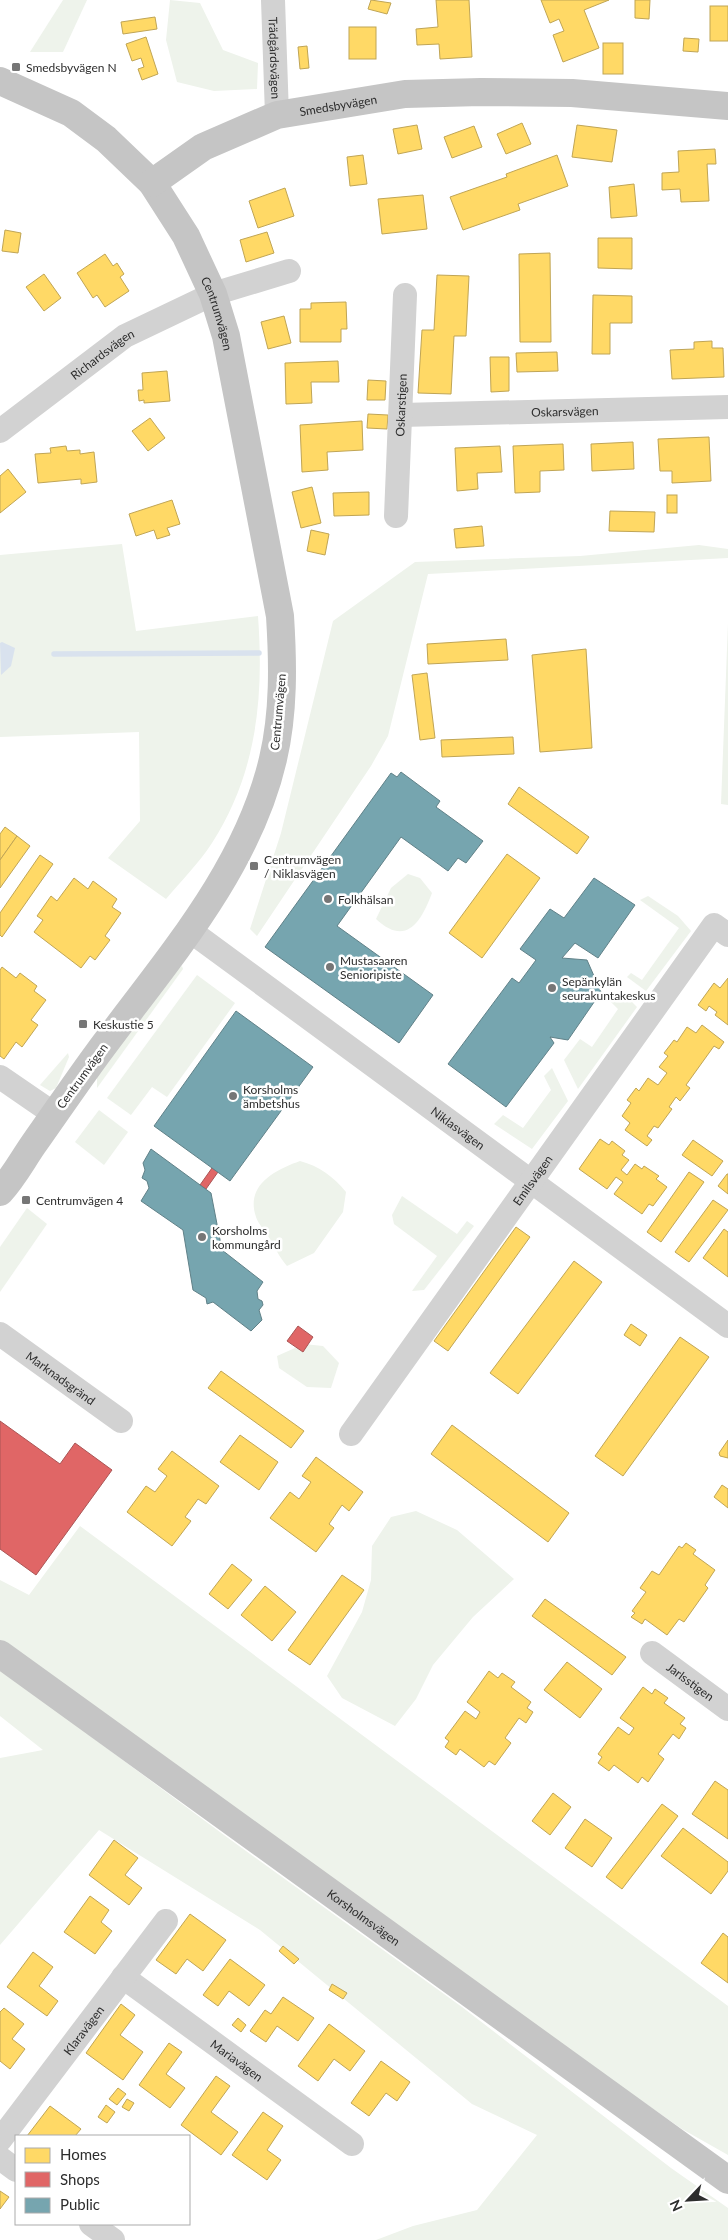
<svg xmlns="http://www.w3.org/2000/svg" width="728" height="2240" font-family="Lato,sans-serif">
  <rect width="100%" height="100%" fill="#fff"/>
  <g fill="#eef3eb">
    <polygon points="63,0 87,0 63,52 30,52"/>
    <polygon points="170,0 200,3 223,50 258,63 257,89 214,91 177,82 166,40"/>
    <path d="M122,544L136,631L258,616C264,697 257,773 212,843C199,863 181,881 166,899L108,858L140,821L139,732L0,737V555Z"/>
    <polygon points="699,545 728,549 728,558 428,574 388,736 371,766 257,936 250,929 281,833 333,621 415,562 580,556"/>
    <polygon points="728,623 728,805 721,804"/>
    <path d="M408,874L420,878L432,893C421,922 406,947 376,919L391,888Z"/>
    <polygon points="648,896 678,916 691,931 646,991 627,977 631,973 642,980 679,928 640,900"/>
    <polygon points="182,966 183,969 97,1088 97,1076 175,971"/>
    <polygon points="197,975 235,1003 167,1097 152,1087 131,1115 107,1098"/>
    <polygon points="626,996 637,1007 578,1089 564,1060 580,1039 592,1047 618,1009 608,999"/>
    <polygon points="68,1053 69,1057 56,1088 50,1091 40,1085"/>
    <polygon points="552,1068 568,1101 532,1149 494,1124 503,1115 523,1128 551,1090 544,1076"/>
    <polygon points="99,1110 128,1132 104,1165 75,1142"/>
    <path d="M300,1161C319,1166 334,1177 346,1192L343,1212L314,1253L287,1266C279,1257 275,1247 268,1236C265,1230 258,1224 256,1217C245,1185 275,1170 300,1161Z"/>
    <polygon points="402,1196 457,1234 467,1221 474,1226 424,1290 412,1291 437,1256 394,1224 392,1215"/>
    <polygon points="27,1208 47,1224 0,1292 0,1247"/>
    <polygon points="304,1344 323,1346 339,1363 331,1388 307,1387 279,1368 277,1356"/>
    <polygon points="416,1511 457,1530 514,1579 473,1617 433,1665 416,1699 395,1726 342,1698 327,1676 362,1612 371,1580 372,1546 391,1517"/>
    <polygon points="80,1526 728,2006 728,2155 682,2129 619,2085 213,1792 0,1642 0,1580 29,1595"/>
    <polygon points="0,1669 224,1835 462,2007 671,2168 728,2208 728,2240 376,2240 413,2226 477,2210 537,2135 472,2104 260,1930 99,1830 0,1945 0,1758 43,1750 0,1716"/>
  </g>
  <polygon fill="#d9e2ee" points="2,642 15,648 11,666 1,675 0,643"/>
  <g fill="#ffd966" stroke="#c0a555">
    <polygon points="371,0 391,3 387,14 368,9"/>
    <polygon points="436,0 469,0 472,57 440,59 439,44 417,45 416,29 438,27"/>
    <polygon points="541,0 609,0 584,10 599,48 563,62 553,35 564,31 559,19 550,23"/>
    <polygon points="635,0 650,0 649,19 635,18"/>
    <rect x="710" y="6" width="18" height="35"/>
    <polygon points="155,17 157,29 123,34 121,22"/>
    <rect x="349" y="27" width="27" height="32"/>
    <polygon points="146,37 158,74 142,80 138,69 144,67 141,58 132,61 126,44"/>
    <polygon points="684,38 699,39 698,52 683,51"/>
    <rect x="603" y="43" width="20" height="31"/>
    <polygon points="307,46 309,68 300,69 298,47"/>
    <polygon points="522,123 531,144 506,154 497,134"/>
    <polygon points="417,125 422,149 398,154 393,129"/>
    <polygon points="577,125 617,130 612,162 572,157"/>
    <polygon points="474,126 482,147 452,158 444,137"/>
    <polygon points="715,149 716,164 707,164 709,201 681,202 680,189 662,190 662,173 679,172 678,151"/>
    <polygon points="363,155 367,184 350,186 347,157"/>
    <polygon points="557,155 568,186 518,204 520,210 463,230 450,197 507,177 506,174"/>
    <polygon points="634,184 637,216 611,218 609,187"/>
    <polygon points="285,188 294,216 258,228 249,201"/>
    <polygon points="423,195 427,229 382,234 378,199"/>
    <polygon points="5,230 21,233 18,253 2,251"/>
    <polygon points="267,232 274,253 246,262 240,240"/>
    <polygon points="598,238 632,238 632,269 598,268"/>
    <polygon points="550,253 551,342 520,342 519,254"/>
    <polygon points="105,254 113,266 117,263 124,274 120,277 129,291 105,307 97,295 93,298 77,273"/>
    <polygon points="44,274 61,298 44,311 26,287"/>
    <polygon points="437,275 469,276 466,336 454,336 451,394 418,393 422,330 434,330"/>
    <polygon points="593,295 632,296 632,323 610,323 610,354 592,354"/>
    <polygon points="346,302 347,329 341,329 341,342 300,342 300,309 311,309 311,303"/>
    <polygon points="284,316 291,343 268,349 261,322"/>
    <polygon points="712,341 712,348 723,348 724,377 672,379 670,350 694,349 694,342"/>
    <polygon points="557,352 558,371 517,372 516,353"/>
    <polygon points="490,357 509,357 509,391 491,392"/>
    <polygon points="338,361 339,382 311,382 312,403 286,404 285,363"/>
    <polygon points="167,371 170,401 144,403 144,400 139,401 138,390 143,390 142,373"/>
    <polygon points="368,380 386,381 385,400 367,400"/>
    <polygon points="368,414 388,415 387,429 367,428"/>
    <polygon points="150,418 165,438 148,451 132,431"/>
    <polygon points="362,421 363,450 327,452 328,470 302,472 300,425"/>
    <polygon points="709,437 711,481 672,483 672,471 660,471 658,439"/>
    <polygon points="633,442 634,469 592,471 591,444"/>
    <polygon points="563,444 564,470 540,471 540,492 515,493 513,446"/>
    <polygon points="66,446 67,451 80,450 80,454 94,452 97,482 81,484 81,479 38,483 35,454 51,453 50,448"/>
    <polygon points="500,446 502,472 477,473 478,489 457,491 455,448"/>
    <polygon points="8,469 26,492 0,513 0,476"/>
    <polygon points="312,487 321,523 301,528 292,492"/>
    <polygon points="369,492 369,515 334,516 333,493"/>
    <rect x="667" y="495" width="10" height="18"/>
    <polygon points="172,500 180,524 167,528 170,535 157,539 154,530 136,536 129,514"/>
    <polygon points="610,511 655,512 654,532 609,531"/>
    <polygon points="482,526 484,546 456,548 454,529"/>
    <polygon points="311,530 329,534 325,555 307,551"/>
    <polygon points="506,639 508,660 428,664 427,644"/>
    <polygon points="586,649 592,748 540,752 532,655"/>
    <polygon points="427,673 435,738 420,740 412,675"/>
    <polygon points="513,737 514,754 442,757 441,740"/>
    <polygon points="519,787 589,837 577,854 508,804"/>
    <polygon points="5,827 17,836 0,860 0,834"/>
    <polygon points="17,836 30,846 0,888 0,860"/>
    <polygon points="507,854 540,878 482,958 449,933"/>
    <polygon points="40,855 53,864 2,937 0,935 0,913"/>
    <polygon points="74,878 88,889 93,881 117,899 112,907 121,913 105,936 110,940 95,960 90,956 81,968 34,932 43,920 37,916 51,896 57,901"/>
    <polygon points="2,967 16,978 20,973 37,986 34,991 46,1000 31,1020 38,1025 22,1047 16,1042 4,1059 0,1056 0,970"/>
    <polygon points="728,978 728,1025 715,1015 717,1012 709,1006 706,1011 698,1005 714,983 720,988"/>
    <polygon points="702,1025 724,1042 719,1049 714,1046 686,1085 690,1088 680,1101 676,1097 669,1107 672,1109 658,1128 654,1126 647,1136 652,1140 647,1146 625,1130 630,1123 622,1116 631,1103 627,1100 636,1088 639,1091 648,1078 658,1085 667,1073 659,1067 668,1056 664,1053 674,1040 677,1042 687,1027 696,1033"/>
    <polygon points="600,1139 609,1145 612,1141 625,1151 622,1155 629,1160 621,1170 627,1175 635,1164 642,1169 644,1166 659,1176 656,1179 667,1187 653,1206 649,1204 642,1214 614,1194 623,1182 616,1177 607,1189 579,1169"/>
    <polygon points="693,1140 723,1161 712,1176 682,1155"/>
    <polygon points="689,1172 704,1182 661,1242 647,1232"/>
    <polygon points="727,1174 728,1174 728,1194 718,1186"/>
    <polygon points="713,1200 728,1210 689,1262 675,1252"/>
    <polygon points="516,1227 530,1237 448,1351 434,1341"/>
    <polygon points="724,1229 728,1232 728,1277 703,1258"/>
    <polygon points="574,1261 602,1282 518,1394 490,1373"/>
    <polygon points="631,1324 647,1335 640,1346 624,1335"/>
    <polygon points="680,1337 709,1357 623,1476 595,1456"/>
    <polygon points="221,1371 304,1431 291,1448 208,1388"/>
    <polygon points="452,1425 569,1513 548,1542 431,1454"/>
    <polygon points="240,1435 278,1462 259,1490 220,1462"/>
    <polygon points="728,1440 728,1458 720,1456 719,1453"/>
    <polygon points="172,1451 219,1486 206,1504 198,1499 185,1517 191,1521 172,1546 127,1512 146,1486 155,1492 167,1476 158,1469"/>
    <polygon points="316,1457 363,1492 349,1511 342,1505 329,1524 334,1528 316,1552 270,1518 290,1492 299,1499 311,1482 302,1476"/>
    <polygon points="722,1485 728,1489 728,1508 714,1497"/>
    <polygon points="686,1543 696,1550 693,1554 715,1570 705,1585 708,1588 684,1622 679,1619 667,1635 645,1619 642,1624 631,1617 635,1613 632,1611 646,1592 640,1588 652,1571 659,1575 679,1546 682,1548"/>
    <polygon points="232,1564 252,1580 228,1609 209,1594"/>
    <polygon points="342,1575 364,1590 310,1665 288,1650"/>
    <polygon points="265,1586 296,1612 272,1641 241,1615"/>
    <polygon points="545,1599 626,1657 612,1675 532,1616"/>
    <polygon points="567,1662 602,1689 580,1718 544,1690"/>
    <polygon points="489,1671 498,1678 502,1673 515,1682 511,1687 531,1702 527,1708 533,1712 526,1723 519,1718 505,1738 511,1743 495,1765 489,1761 484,1767 460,1749 456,1755 445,1747 449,1741 445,1738 465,1711 476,1719 480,1712 467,1702"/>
    <polygon points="643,1687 652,1694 655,1689 668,1698 664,1703 685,1718 680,1724 686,1728 679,1739 673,1734 658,1754 664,1759 648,1782 642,1777 638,1783 614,1765 609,1771 598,1763 602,1757 598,1754 618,1727 629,1735 634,1728 620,1718"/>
    <polygon points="715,1781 728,1790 728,1839 692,1814"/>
    <polygon points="553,1793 571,1807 550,1835 532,1821"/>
    <polygon points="662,1804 678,1816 622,1889 606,1877"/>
    <polygon points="585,1819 612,1838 592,1867 565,1848"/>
    <polygon points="683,1828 728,1862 728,1871 711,1894 661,1856"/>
    <polygon points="114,1840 138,1858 125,1875 142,1888 129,1905 89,1875"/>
    <polygon points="90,1896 109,1910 101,1922 112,1931 95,1954 64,1932"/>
    <polygon points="190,1914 226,1940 203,1971 187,1959 176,1974 156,1960"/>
    <polygon points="723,1933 728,1937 728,1983 701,1963"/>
    <polygon points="283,1946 299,1959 294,1964 279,1951"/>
    <polygon points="33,1952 53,1967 39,1986 58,2001 47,2016 7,1987"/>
    <polygon points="230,1959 265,1985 249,2006 229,1991 218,2006 203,1995"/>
    <polygon points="332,1984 347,1993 343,1999 329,1990"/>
    <polygon points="283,1997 314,2018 298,2041 277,2026 266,2042 250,2031 265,2010 271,2014"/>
    <polygon points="121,2004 135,2015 120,2035 143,2052 123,2080 86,2053"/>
    <polygon points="4,2008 24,2024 12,2039 25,2049 10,2069 0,2061 0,2012"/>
    <polygon points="238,2018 246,2025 241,2032 232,2025"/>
    <polygon points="329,2024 365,2051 350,2071 334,2059 318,2081 298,2066"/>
    <polygon points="169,2043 182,2052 166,2074 185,2088 170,2108 139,2085"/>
    <polygon points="381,2061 410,2082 397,2101 386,2093 369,2116 351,2103"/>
    <polygon points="216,2076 230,2086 211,2112 238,2132 221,2155 181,2125"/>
    <polygon points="118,2088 126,2094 117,2105 109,2099"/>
    <polygon points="127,2099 134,2103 129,2111 122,2107"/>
    <polygon points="106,2105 115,2112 107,2123 98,2117"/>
    <polygon points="50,2106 81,2129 75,2136 27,2136"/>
    <polygon points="263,2112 283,2126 267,2150 281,2160 267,2180 232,2155"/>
    <polygon points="0,2191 9,2197 0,2209"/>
  </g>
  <g fill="#e06666" stroke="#a55">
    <polygon points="212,1168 218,1172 206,1189 200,1185"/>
    <polygon points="298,1326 313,1337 303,1352 287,1341"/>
    <polygon points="0,1421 60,1464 75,1443 112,1470 36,1575 0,1549"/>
  </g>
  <g fill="#76a5af" stroke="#608188">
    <polygon points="401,772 440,801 436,807 483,841 466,863 458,858 448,871 401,837 337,926 433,995 399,1043 265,947 391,773 397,777"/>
    <polygon points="594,878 635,905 598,958 575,943 562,958 587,960 601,992 568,1040 550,1037 554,1043 506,1107 448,1064 512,978 519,983 536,960 520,949 550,909 564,918"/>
    <polygon points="236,1011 313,1067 230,1181 154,1126"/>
    <polygon points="151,1149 211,1193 222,1250 263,1282 257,1291 258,1299 262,1301 263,1305 259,1310 262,1320 251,1331 213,1302 207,1304 206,1298 193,1290 183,1230 141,1201 149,1188 147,1181 142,1178 145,1170 143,1163"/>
  </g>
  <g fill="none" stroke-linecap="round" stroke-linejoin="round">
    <polyline stroke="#d9e2ee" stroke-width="5.5" points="54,654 259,653"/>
    <g stroke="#d2d2d2" stroke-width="24">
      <path id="s1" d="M273,0L277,115"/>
      <path id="s2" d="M401,415L728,407"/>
      <path id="s3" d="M0,431L125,336L213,294L289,271"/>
      <path id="s4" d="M396,516L405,295"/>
      <path id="s5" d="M189,930L728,1326"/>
      <polyline points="0,1077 54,1114"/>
      <path id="s6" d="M0,1334L121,1421"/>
      <path id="s7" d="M351,1434L714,925L728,935"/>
      <path id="s8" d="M652,1653L728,1709"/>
      <path id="s9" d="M123,1977L352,2144"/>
      <path id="s10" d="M0,2140L166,1921"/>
      <polyline points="0,2158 16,2170"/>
      <polyline points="91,2224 113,2240"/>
    </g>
    <g stroke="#c5c5c5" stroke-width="28">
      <path id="s11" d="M0,81L71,113L106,139L152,183L186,236L213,294L226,336L280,616C283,663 284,712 273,759C247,871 165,962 98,1053C76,1083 55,1114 33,1145C22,1161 13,1178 0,1192"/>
      <path id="s12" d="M152,183L203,147L277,115L405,94L481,92L572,93L728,106"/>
      <path id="s13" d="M0,1654L728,2180"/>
    </g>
  </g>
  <g fill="#767676" stroke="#fff" stroke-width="2">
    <rect x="11" y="62" width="10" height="10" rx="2.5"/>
    <rect x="249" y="861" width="10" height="10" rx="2.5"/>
    <circle cx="328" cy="899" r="5"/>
    <circle cx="330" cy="967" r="5"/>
    <circle cx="552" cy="988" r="5"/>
    <rect x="78" y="1019" width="10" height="10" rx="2.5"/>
    <circle cx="233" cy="1096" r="5"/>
    <rect x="21" y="1195" width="10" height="10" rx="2.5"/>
    <circle cx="202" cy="1237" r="5"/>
  </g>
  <g text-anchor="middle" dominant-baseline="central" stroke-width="5" stroke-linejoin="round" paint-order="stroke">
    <g font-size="12" fill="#2d2d2d" stroke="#fff">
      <text stroke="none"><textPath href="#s1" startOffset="58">Trädgårdsvägen</textPath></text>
      <text stroke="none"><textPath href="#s12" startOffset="205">Smedsbyvägen</textPath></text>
      <text stroke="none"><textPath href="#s11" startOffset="332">Centrumvägen</textPath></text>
      <text stroke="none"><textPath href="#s3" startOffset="128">Richardsvägen</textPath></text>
      <text stroke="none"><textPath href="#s4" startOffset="111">Oskarstigen</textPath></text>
      <text stroke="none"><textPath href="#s2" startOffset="164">Oskarsvägen</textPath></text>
      <text transform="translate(278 712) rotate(-85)">Centrumvägen</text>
      <text transform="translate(82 1076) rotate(-54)">Centrumvägen</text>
      <text stroke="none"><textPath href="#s5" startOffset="334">Niklasvägen</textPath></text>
      <text stroke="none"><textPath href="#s7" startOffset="312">Emilsvägen</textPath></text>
      <text stroke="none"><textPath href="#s6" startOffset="75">Marknadsgränd</textPath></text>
      <text stroke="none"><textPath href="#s8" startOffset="48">Jarlsstigen</textPath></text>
      <text stroke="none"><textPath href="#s13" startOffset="449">Korsholmsvägen</textPath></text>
      <text stroke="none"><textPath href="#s10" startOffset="138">Klaravägen</textPath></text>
      <text stroke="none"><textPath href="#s9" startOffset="141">Mariavägen</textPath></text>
    </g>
    <g font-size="12" fill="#2d2d2d" stroke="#fff" text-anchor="start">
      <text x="26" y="67">Smedsbyvägen N</text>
      <text x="264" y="859">Centrumvägen<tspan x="264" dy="14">/ Niklasvägen</tspan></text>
      <text x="338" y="899">Folkhälsan</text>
      <text x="340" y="960">Mustasaaren<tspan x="340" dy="14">Senioripiste</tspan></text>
      <text x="562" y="981">Sepänkylän<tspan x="562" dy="14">seurakuntakeskus</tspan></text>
      <text x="93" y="1024">Keskustie 5</text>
      <text x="243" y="1089">Korsholms<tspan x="243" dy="14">ämbetshus</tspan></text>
      <text x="36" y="1200">Centrumvägen 4</text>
      <text x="212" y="1230">Korsholms<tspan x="212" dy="14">kommungård</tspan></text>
    </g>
  </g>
  <rect x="15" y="2135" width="175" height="90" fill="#ffffff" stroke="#ababab"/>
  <rect x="25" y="2148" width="25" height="15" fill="#ffd966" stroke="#ababab"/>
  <text x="60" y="2160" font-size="15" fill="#2d2d2d">Homes</text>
  <rect x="25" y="2172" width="25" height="15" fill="#e06666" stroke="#ababab"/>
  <text x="60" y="2185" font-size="15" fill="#2d2d2d">Shops</text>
  <rect x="25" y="2198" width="25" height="15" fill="#76a5af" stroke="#ababab"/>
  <text x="60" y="2210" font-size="15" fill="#2d2d2d">Public</text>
  <g transform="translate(688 2200) rotate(245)" stroke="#ffffff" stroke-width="4" paint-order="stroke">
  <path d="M0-4L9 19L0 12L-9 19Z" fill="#2d2d2d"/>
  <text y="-8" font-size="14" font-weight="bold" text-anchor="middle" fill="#2d2d2d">N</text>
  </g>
</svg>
